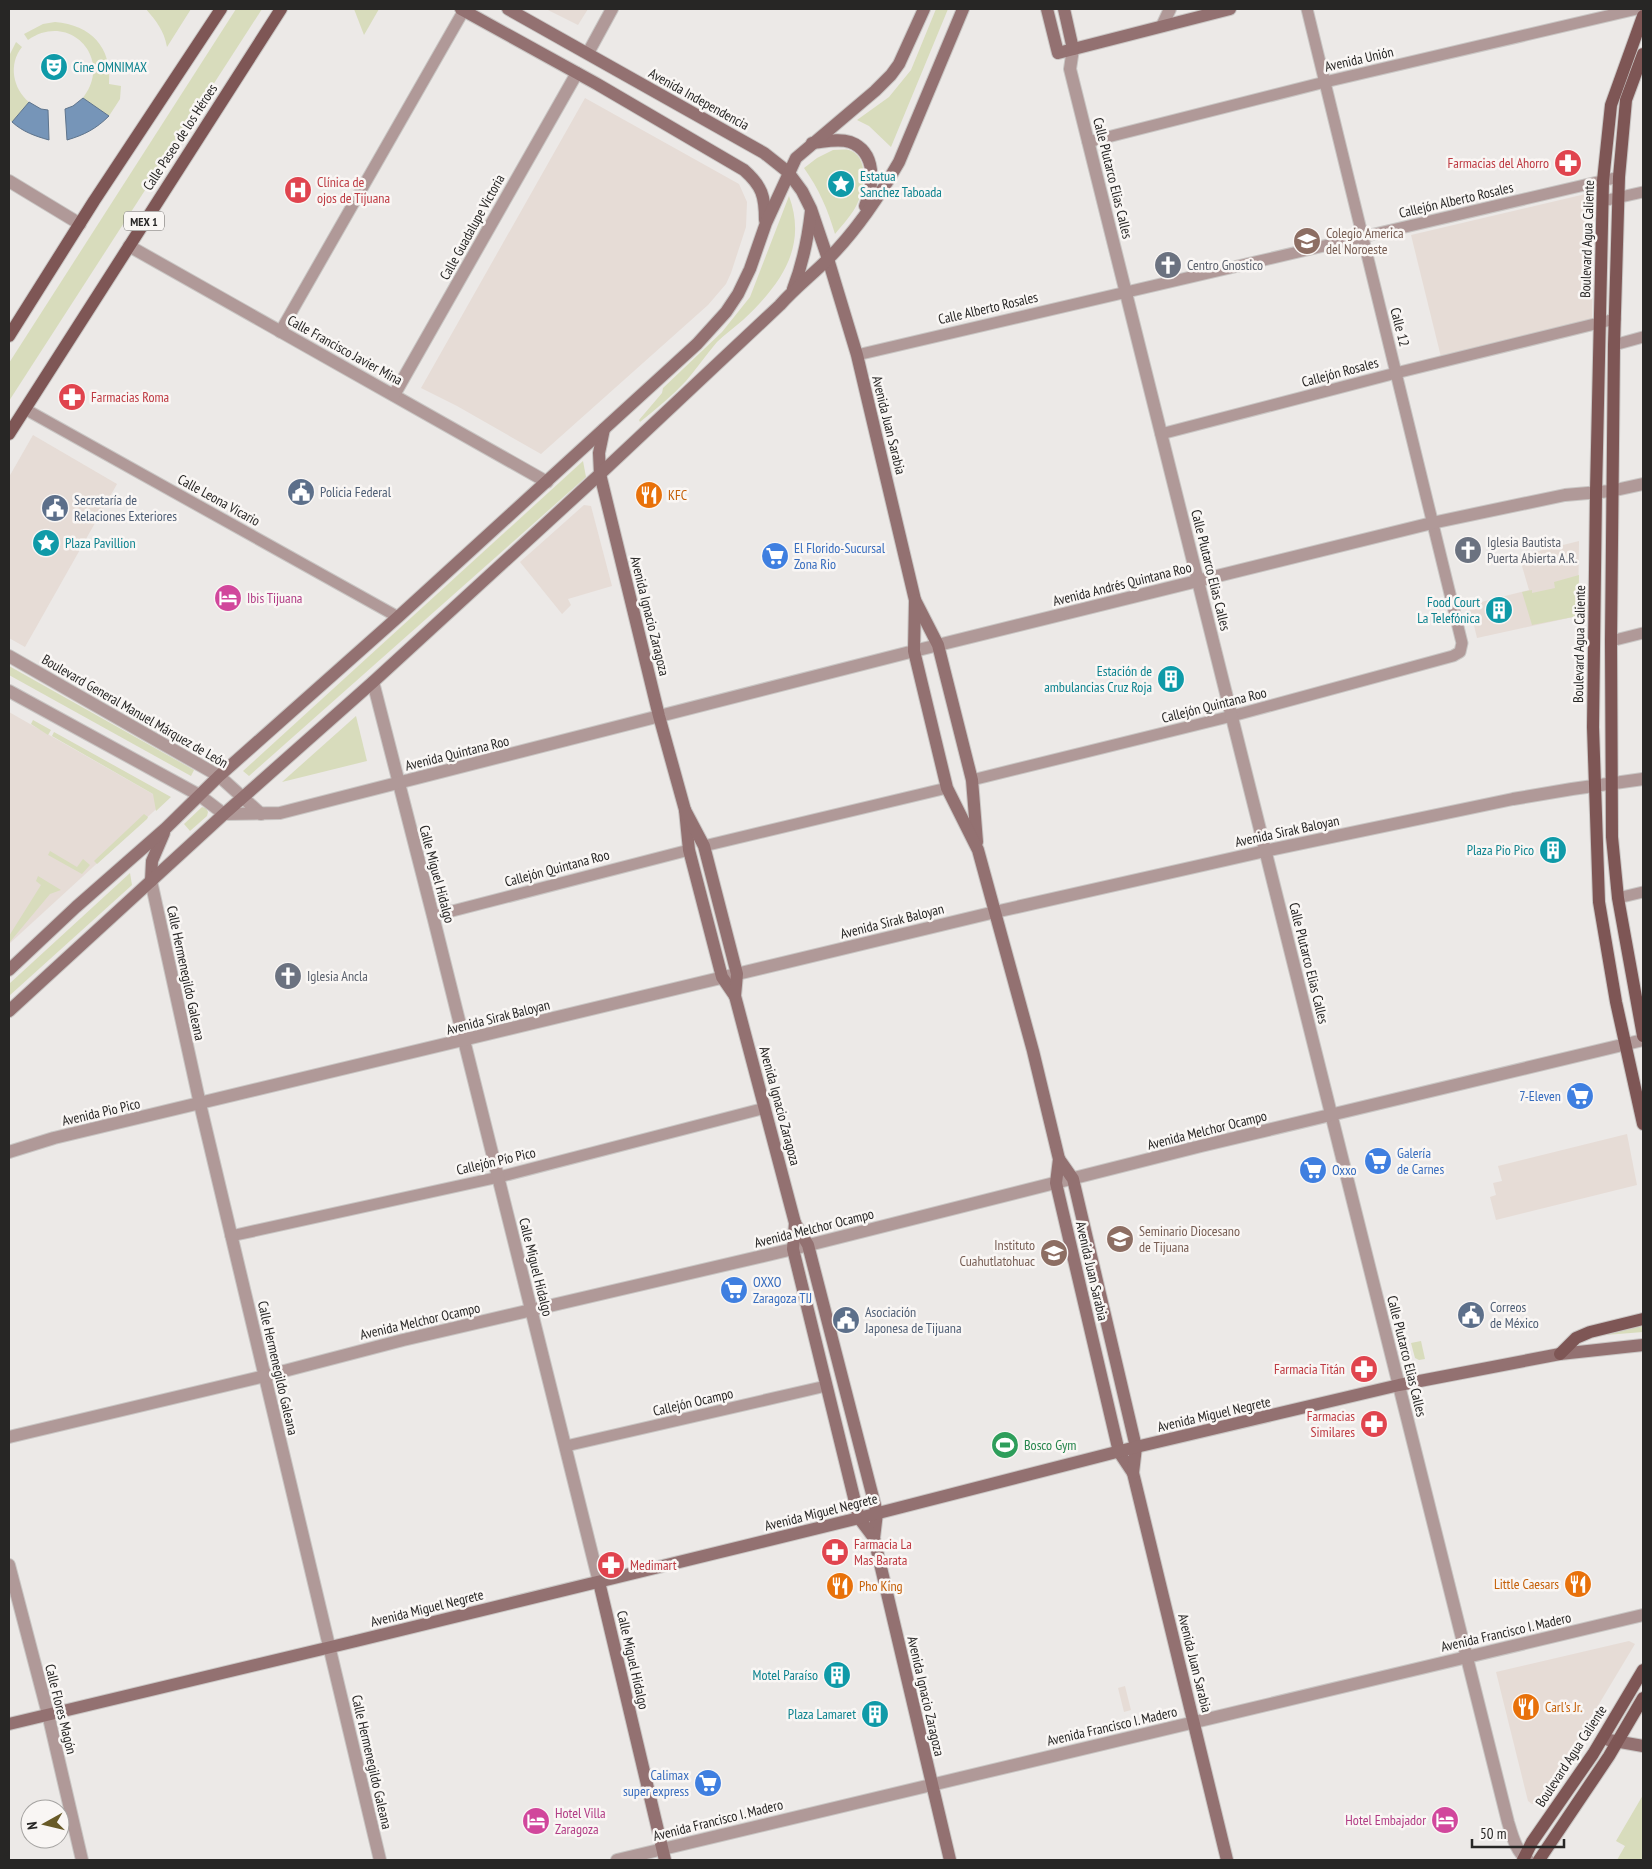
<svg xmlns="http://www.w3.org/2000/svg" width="1652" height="1869" font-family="'PT Sans Narrow',sans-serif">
  <rect width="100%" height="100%" fill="#ece9e7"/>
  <g fill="#e6dcd6">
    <polygon points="546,9 588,9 578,25"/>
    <polygon points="585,98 739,184 747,202 746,227 731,273 726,284 708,305 541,454 457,406 421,388"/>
    <polygon points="1594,192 1592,320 1441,357 1411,235"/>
    <polygon points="33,435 117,484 25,647 9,638 9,477"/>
    <polygon points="584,505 591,506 612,586 568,599 571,605 562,614 520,562"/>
    <polygon points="1579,541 1578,616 1477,638 1469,605 1529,590 1519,556"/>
    <polygon points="9,712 165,801 9,944"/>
    <polygon points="1627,1134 1637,1185 1496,1220 1490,1197 1496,1195 1493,1183 1502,1181 1498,1166"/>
    <polygon points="1629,1641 1635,1644 1539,1804 1532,1804 1528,1801 1496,1672"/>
    <polygon points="1125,1686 1131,1710 1124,1712 1118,1688"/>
  </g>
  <g fill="#d8dcbc">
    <path d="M146,9H191L167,47C164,30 156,21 146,9Z"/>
    <polygon points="236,9 262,9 9,401 9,363"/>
    <polygon points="354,9 379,9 364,35"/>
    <polygon points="936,9 948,9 891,147 869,126 857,120 889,97 911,70"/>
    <path d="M55,22C91,25 112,47 109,84L121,86L120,99L109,116L83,98C114,59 70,11 28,40L24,34L43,24Z"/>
    <path d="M16,42L22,47C8,64 13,89 29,102L12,122L9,119V56Z"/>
    <path d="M833,150C838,150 844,149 849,150C869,156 865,188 858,202C853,214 843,224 835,234C828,210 819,189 804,168L817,158Z"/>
    <path d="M789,196C808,248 780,285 743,320C735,327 725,334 717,342C706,355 697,368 686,381C672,396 656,409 640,422L639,420L662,393L663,388L722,332L750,297Z"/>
    <polygon points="583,461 586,477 249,776 243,771"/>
    <polygon points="1579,575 1578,616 1532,625 1522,592 1532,590 1532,593 1555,588 1554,582"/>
    <polygon points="9,666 194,770 191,776 9,675"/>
    <polygon points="356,716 367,761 282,782"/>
    <polygon points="33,720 51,730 48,735 31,724"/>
    <polygon points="54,732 171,797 156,811 153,794 52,736"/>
    <polygon points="202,807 206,808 208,812 207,816 190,831 184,824"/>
    <polygon points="144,814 148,817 147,819 97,864 94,861"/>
    <polygon points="50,851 77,867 83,859 90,865 82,874 48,855"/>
    <polygon points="130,873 132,885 9,996 9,984"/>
    <polygon points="38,876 61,890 50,894 9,943 9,936 41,885 36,881"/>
    <polygon points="1643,1323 1643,1332 1593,1336"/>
    <polygon points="1421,1341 1425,1359 1419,1360 1415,1358 1411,1343"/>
    <polygon points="1643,1795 1643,1860 1617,1860 1625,1846 1616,1841"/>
  </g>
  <g fill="#7695b8" stroke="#5e748c">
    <path d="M83,98L109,116C96,129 84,135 67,140L65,109L73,106Z"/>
    <path d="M29,102L41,109L48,110L49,140C35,136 23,132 12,122Z"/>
  </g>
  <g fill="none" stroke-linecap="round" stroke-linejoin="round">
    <g stroke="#c9c6c4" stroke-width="13">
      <g id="minor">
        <polyline points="1088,142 1325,82 1637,9"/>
        <polyline points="1603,201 1643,192"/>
        <polyline points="280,332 464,10"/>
        <polyline points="1614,345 1643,337"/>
        <polyline points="857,355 1619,177"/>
        <polyline points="25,409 398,617"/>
        <polyline points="1161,434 1396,373 1615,319"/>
        <polyline points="1611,641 1643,633"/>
        <polyline points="972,780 1232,716 1453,656 1460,652 1462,643 1307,9"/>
        <polyline points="704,846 947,788"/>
        <polyline points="1618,898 1643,892"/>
        <polyline points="433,916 689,850"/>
        <polyline points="231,1236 499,1177 765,1108"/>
        <polyline points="566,1446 826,1386"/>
      </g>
    </g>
    <g stroke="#c9c6c4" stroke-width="14">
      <g id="tertiary">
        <polyline points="1162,26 1170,9"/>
        <path d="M1073,49L1070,69L1508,1822C1512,1835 1516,1852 1528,1860"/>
        <polyline points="588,53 612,9"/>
        <polyline points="9,181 80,224"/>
        <polyline points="129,246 547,482"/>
        <polyline points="394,395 577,73"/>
        <polyline points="9,656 219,776 261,814"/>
        <polyline points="373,682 433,916 599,1582"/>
        <polyline points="9,691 199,795 224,814 280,813 914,651 1432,523 1565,495 1611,491 1643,484"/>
        <polyline points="151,881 200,1104 380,1860"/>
        <polyline points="9,1152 54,1138 995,912 1265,851 1513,799 1572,789 1643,779"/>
        <polyline points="9,1437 265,1376 403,1340 793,1249 1201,1146 1643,1040"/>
        <polyline points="9,1565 48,1714 82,1860"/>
        <polyline points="617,1860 1643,1615"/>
      </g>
    </g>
    <g stroke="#c9c6c4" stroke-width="14">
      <g id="secondary">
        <path d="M461,9L597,84L744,170C762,186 765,196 765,220"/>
        <polyline points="508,9 764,153 788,172 802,191 811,209 828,259 857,355 915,600 938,645 972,780 977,842"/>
        <polyline points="1047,9 1058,53 1230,9"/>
        <polyline points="1064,9 1073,49"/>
        <path d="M812,143C824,142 838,138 850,142C877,152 874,185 865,206"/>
        <path d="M793,289C803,263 808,238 811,211"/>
        <polyline points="604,429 599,453 600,474 659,716 685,810 689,850 722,977 735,996"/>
        <polyline points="915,600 914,651 947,788 978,850 1033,1051 1059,1159 1056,1183 1119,1452 1133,1473 1227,1860"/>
        <polyline points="685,810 704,846 737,974 735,996 795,1223 808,1245 877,1513 874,1538 950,1860"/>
        <polyline points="151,881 152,861 164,833"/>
        <polyline points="9,970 76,907 166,828 219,776 398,617 697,344 726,312 738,294 750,269 766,223 796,158 875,91 891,75 899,64 924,9"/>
        <path d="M9,1011L224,814L373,682L600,474L780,305C795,288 812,275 828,259C856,231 879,197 899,162L963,9"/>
        <polyline points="1059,1159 1073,1179 1136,1447 1133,1473"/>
        <polyline points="795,1223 793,1249 859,1518 874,1538"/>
        <polyline points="599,1582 665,1860"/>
        <polyline points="9,1724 356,1641 859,1518 1136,1447 1399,1385 1560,1354 1643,1345"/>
        <polyline points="1609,1740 1643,1746"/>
      </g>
    </g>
    <g stroke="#c9c6c4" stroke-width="14">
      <g id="primary">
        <polyline points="1643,16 1611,105 1603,181 1596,492 1593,727 1599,902 1616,1002 1643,1124"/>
        <polyline points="1643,54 1626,100 1619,177 1614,345 1611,641 1612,837 1618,898 1643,1036"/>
        <polyline points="9,336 94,201 221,9"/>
        <polyline points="9,434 281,9"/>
        <polyline points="1560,1354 1576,1338 1590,1332 1643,1319"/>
        <polyline points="1523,1860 1532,1842 1593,1754 1643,1670"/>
        <polyline points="1539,1860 1609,1756 1643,1698"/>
      </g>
    </g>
    <use href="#minor" stroke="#b09998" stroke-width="11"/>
    <use href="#tertiary" stroke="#b09998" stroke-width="12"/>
    <use href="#secondary" stroke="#937171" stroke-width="12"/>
    <use href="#primary" stroke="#7e5655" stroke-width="12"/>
  </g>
  <defs>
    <g id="theatre-disc" transform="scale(1.4375)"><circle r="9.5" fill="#0f9aa8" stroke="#f9f6f4"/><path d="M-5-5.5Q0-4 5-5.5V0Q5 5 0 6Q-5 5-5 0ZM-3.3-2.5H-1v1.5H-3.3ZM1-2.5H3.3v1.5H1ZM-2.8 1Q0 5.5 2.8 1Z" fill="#fff"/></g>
    <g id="pharmacy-disc" transform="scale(1.4375)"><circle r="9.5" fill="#e0444e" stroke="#f9f6f4"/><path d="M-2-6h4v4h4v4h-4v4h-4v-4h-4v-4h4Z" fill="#fff"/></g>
    <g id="sight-disc" transform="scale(1.4375)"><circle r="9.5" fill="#0f9aa8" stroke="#f9f6f4"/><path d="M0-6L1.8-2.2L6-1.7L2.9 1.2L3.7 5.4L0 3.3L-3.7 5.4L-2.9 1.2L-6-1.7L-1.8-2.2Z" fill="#fff"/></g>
    <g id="hospital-disc" transform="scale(1.4375)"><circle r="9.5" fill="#e0444e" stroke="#f9f6f4"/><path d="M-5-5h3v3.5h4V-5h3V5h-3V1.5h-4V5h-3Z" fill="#fff"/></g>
    <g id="school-disc" transform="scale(1.4375)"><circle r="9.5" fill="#8d6e63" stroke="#f9f6f4"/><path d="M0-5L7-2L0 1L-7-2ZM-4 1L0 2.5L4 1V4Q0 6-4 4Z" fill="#fff"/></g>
    <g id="church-disc" transform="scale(1.4375)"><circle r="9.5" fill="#6b7280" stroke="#f9f6f4"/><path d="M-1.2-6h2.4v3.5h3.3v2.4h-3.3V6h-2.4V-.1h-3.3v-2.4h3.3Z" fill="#fff"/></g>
    <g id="civic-disc" transform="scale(1.4375)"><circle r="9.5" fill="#5c6f8a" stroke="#f9f6f4"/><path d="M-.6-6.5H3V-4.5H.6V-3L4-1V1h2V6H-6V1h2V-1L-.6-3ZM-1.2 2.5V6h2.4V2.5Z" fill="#fff"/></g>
    <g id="restaurant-disc" transform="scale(1.4375)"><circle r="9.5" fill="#e8710a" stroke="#f9f6f4"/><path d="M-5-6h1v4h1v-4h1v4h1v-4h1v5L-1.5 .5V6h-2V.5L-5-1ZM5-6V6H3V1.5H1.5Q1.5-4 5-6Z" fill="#fff"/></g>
    <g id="supermarket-disc" transform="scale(1.4375)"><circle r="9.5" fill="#3f7fe0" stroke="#f9f6f4"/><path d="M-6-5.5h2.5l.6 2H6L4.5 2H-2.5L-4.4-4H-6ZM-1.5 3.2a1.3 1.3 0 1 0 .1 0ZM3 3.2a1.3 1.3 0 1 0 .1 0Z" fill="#fff"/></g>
    <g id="hotel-disc" transform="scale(1.4375)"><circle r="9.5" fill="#d1479c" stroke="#f9f6f4"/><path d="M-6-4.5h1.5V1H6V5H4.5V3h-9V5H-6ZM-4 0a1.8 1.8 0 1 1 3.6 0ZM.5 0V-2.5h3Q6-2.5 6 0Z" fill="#fff"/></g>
    <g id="building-disc" transform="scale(1.4375)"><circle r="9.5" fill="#0f9aa8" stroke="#f9f6f4"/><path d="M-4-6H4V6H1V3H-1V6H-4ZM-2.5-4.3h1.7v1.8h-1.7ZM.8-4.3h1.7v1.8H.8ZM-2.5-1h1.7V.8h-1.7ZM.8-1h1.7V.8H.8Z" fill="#fff"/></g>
    <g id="university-disc" transform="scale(1.4375)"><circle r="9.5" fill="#8d6e63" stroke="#f9f6f4"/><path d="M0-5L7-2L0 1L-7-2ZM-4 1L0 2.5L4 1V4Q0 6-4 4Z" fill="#fff"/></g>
    <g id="stadium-disc" transform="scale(1.4375)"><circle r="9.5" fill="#2e9e5b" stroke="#f9f6f4"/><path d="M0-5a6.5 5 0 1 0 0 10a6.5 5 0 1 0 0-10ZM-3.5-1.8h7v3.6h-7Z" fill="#fff"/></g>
  </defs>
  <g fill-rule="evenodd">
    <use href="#theatre-disc" x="54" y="67"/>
    <use href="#pharmacy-disc" x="1568" y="163"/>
    <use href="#sight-disc" x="841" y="184"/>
    <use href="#hospital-disc" x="298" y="190"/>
    <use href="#school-disc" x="1307" y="241"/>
    <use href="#church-disc" x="1168" y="265"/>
    <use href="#pharmacy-disc" x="72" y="397"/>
    <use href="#civic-disc" x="301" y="492"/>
    <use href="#restaurant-disc" x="649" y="495"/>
    <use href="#civic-disc" x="55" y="508"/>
    <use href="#sight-disc" x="46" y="543"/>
    <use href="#church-disc" x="1468" y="550"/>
    <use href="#supermarket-disc" x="775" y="556"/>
    <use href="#hotel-disc" x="228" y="598"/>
    <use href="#building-disc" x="1499" y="610"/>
    <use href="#building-disc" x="1171" y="679"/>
    <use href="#building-disc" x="1553" y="850"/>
    <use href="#church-disc" x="288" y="976"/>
    <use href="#supermarket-disc" x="1580" y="1096"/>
    <use href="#supermarket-disc" x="1378" y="1161"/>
    <use href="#supermarket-disc" x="1313" y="1170"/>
    <use href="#university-disc" x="1120" y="1239"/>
    <use href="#university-disc" x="1054" y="1253"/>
    <use href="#supermarket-disc" x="734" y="1290"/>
    <use href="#civic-disc" x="1471" y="1315"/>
    <use href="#civic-disc" x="846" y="1320"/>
    <use href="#pharmacy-disc" x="1364" y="1369"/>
    <use href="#pharmacy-disc" x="1374" y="1424"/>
    <use href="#stadium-disc" x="1005" y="1445"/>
    <use href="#pharmacy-disc" x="835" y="1552"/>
    <use href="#pharmacy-disc" x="611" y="1565"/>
    <use href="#restaurant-disc" x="1578" y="1584"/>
    <use href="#restaurant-disc" x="840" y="1586"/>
    <use href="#building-disc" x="837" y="1675"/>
    <use href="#restaurant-disc" x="1526" y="1707"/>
    <use href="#building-disc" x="875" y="1714"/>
    <use href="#supermarket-disc" x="708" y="1783"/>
    <use href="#hotel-disc" x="1445" y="1820"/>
    <use href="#hotel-disc" x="536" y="1821"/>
  </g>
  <g text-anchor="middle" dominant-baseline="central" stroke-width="5" stroke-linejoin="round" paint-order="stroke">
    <rect fill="#f9f6f4" stroke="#666463" stroke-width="1" x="124" y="211.5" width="40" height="19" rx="4"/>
    <g font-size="12" font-weight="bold" fill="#272625">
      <text x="144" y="221">MEX 1</text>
    </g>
    <g font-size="14" fill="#272625" stroke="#f9f6f4">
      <text transform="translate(1359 59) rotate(-13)">Avenida Unión</text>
      <text transform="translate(699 99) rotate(29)">Avenida Independencia</text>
      <text transform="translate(180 137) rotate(-57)">Calle Paseo de los Héroes</text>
      <text transform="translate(1113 178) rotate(76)">Calle Plutarco Elias Calles</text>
      <text transform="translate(1456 200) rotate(-13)">Callejón Alberto Rosales</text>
      <text transform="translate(472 227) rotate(-61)">Calle Guadalupe Victoria</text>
      <text transform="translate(1587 239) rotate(-88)">Boulevard Agua Caliente</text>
      <text transform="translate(988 308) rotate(-13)">Calle Alberto Rosales</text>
      <text transform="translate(1400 327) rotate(76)">Calle 12</text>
      <text transform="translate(345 350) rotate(29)">Calle Francisco Javier Mina</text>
      <text transform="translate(1340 372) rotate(-15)">Callejón Rosales</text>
      <text transform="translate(889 425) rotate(76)">Avenida Juan Sarabia</text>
      <text transform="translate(219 500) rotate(29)">Calle Leona Vicario</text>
      <text transform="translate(1211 570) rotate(76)">Calle Plutarco Elias Calles</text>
      <text transform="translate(1122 584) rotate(-14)">Avenida Andrés Quintana Roo</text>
      <text transform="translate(650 616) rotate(76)">Avenida Ignacio Zaragoza</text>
      <text transform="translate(1579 644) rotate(-89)">Boulevard Agua Caliente</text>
      <text transform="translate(1214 705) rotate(-14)">Callejón Quintana Roo</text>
      <text transform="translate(135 711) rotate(30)">Boulevard General Manuel Márquez de León</text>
      <text transform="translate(457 753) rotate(-14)">Avenida Quintana Roo</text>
      <text transform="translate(1287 831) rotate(-12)">Avenida Sirak Baloyan</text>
      <text transform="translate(557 868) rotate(-15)">Callejón Quintana Roo</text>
      <text transform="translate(437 874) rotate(75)">Calle Miguel Hidalgo</text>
      <text transform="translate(892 921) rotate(-14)">Avenida Sirak Baloyan</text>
      <text transform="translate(1309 963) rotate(76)">Calle Plutarco Elias Calles</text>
      <text transform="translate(186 973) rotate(78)">Calle Hermenegildo Galeana</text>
      <text transform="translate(498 1017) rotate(-14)">Avenida Sirak Baloyan</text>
      <text transform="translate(780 1106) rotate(75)">Avenida Ignacio Zaragoza</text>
      <text transform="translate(101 1112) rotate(-13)">Avenida Pio Pico</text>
      <text transform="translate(1207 1130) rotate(-14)">Avenida Melchor Ocampo</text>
      <text transform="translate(496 1161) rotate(-13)">Callejón Pío Pico</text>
      <text transform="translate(814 1228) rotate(-14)">Avenida Melchor Ocampo</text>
      <text transform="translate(536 1267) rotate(76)">Calle Miguel Hidalgo</text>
      <text transform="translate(1092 1271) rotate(77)">Avenida Juan Sarabia</text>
      <text transform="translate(420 1321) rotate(-13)">Avenida Melchor Ocampo</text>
      <text transform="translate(1407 1356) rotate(76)">Calle Plutarco Elias Calles</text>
      <text transform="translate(278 1368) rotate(77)">Calle Hermenegildo Galeana</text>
      <text transform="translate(693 1402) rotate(-13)">Callejón Ocampo</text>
      <text transform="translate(1214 1414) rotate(-13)">Avenida Miguel Negrete</text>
      <text transform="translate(821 1512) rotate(-14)">Avenida Miguel Negrete</text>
      <text transform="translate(427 1608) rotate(-14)">Avenida Miguel Negrete</text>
      <text transform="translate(1506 1632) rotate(-13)">Avenida Francisco I. Madero</text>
      <text transform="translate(633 1660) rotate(77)">Calle Miguel Hidalgo</text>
      <text transform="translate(1195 1663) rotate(76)">Avenida Juan Sarabia</text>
      <text transform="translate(926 1696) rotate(77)">Avenida Ignacio Zaragoza</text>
      <text transform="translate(61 1709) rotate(76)">Calle Flores Magón</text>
      <text transform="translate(1112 1726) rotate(-13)">Avenida Francisco I. Madero</text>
      <text transform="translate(1571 1756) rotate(-57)">Boulevard Agua Caliente</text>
      <text transform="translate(372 1762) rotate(77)">Calle Hermenegildo Galeana</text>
      <text transform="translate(718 1820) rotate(-14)">Avenida Francisco I. Madero</text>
    </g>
    <g font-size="14" fill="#0d838f" stroke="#f9f6f4" text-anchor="end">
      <text x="73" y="67" text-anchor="start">Cine OMNIMAX</text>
      <text x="860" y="176" text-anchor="start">Estatua<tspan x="860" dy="16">Sanchez Taboada</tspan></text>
      <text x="65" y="543" text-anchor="start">Plaza Pavillion</text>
      <text x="1480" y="602">Food Court<tspan x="1480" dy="16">La Telefónica</tspan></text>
      <text x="1152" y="671">Estación de<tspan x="1152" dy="16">ambulancias Cruz Roja</tspan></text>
      <text x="1534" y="850">Plaza Pio Pico</text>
      <text x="818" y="1675">Motel Paraíso</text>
      <text x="856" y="1714">Plaza Lamaret</text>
    </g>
    <g font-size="14" fill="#be3a42" stroke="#f9f6f4" text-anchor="start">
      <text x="1549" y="163" text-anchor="end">Farmacias del Ahorro</text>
      <text x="317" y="182">Clínica de<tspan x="317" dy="16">ojos de Tijuana</tspan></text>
      <text x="91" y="397">Farmacias Roma</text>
      <text x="1345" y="1369" text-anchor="end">Farmacia Titán</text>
      <text x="1355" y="1416" text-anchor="end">Farmacias<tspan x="1355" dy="16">Similares</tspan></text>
      <text x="854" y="1544">Farmacia La<tspan x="854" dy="16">Mas Barata</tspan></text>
      <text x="630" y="1565">Medimart</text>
    </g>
    <g font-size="14" fill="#785e54" stroke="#f9f6f4" text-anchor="start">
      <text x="1326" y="233">Colegio America<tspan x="1326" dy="16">del Noroeste</tspan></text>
      <text x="1139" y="1231">Seminario Diocesano<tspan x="1139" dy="16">de Tijuana</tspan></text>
      <text x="1035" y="1245" text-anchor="end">Instituto<tspan x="1035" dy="16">Cuahutlatohuac</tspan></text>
    </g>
    <g font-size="14" fill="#5b616d" stroke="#f9f6f4" text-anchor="start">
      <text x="1187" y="265">Centro Gnostico</text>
      <text x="1487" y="542">Iglesia Bautista<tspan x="1487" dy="16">Puerta Abierta A.R.</tspan></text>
      <text x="307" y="976">Iglesia Ancla</text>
    </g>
    <g font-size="14" fill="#4e5e75" stroke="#f9f6f4" text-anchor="start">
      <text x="320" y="492">Policia Federal</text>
      <text x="74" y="500">Secretaría de<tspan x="74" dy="16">Relaciones Exteriores</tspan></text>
      <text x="1490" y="1307">Correos<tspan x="1490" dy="16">de México</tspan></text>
      <text x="865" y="1312">Asociación<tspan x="865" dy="16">Japonesa de Tijuana</tspan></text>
    </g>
    <g font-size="14" fill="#c56008" stroke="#f9f6f4" text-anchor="start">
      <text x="668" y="495">KFC</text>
      <text x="1559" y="1584" text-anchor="end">Little Caesars</text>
      <text x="859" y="1586">Pho King</text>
      <text x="1545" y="1707">Carl's Jr.</text>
    </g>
    <g font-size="14" fill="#366cbe" stroke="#f9f6f4" text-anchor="start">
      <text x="794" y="548">El Florido-Sucursal<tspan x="794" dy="16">Zona Rio</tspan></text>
      <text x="1561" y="1096" text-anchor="end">7-Eleven</text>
      <text x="1397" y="1153">Galería<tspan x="1397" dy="16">de Carnes</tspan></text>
      <text x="1332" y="1170">Oxxo</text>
      <text x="753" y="1282">OXXO<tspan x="753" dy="16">Zaragoza TIJ</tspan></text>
      <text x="689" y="1775" text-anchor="end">Calimax<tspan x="689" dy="16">super express</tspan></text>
    </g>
    <g font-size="14" fill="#b23c85" stroke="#f9f6f4" text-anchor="start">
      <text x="247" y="598">Ibis Tijuana</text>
      <text x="555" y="1813">Hotel Villa<tspan x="555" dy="16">Zaragoza</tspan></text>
      <text x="1426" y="1820" text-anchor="end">Hotel Embajador</text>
    </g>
    <g font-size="14" fill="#27864d" stroke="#f9f6f4" text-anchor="start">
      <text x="1024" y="1445">Bosco Gym</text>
    </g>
  </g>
  <rect width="1652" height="1869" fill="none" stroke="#272625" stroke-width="20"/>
  <g transform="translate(45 1824) rotate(262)"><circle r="24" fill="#f9f6f4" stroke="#a5a3a1"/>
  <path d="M0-4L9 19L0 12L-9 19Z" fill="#685a27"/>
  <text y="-8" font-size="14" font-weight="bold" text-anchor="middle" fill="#272625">N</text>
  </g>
  <path d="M1472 1839v8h92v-8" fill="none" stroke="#272625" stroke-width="2.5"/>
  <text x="1480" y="1839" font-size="15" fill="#272625" stroke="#f9f6f4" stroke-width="4" paint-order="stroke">50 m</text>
</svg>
